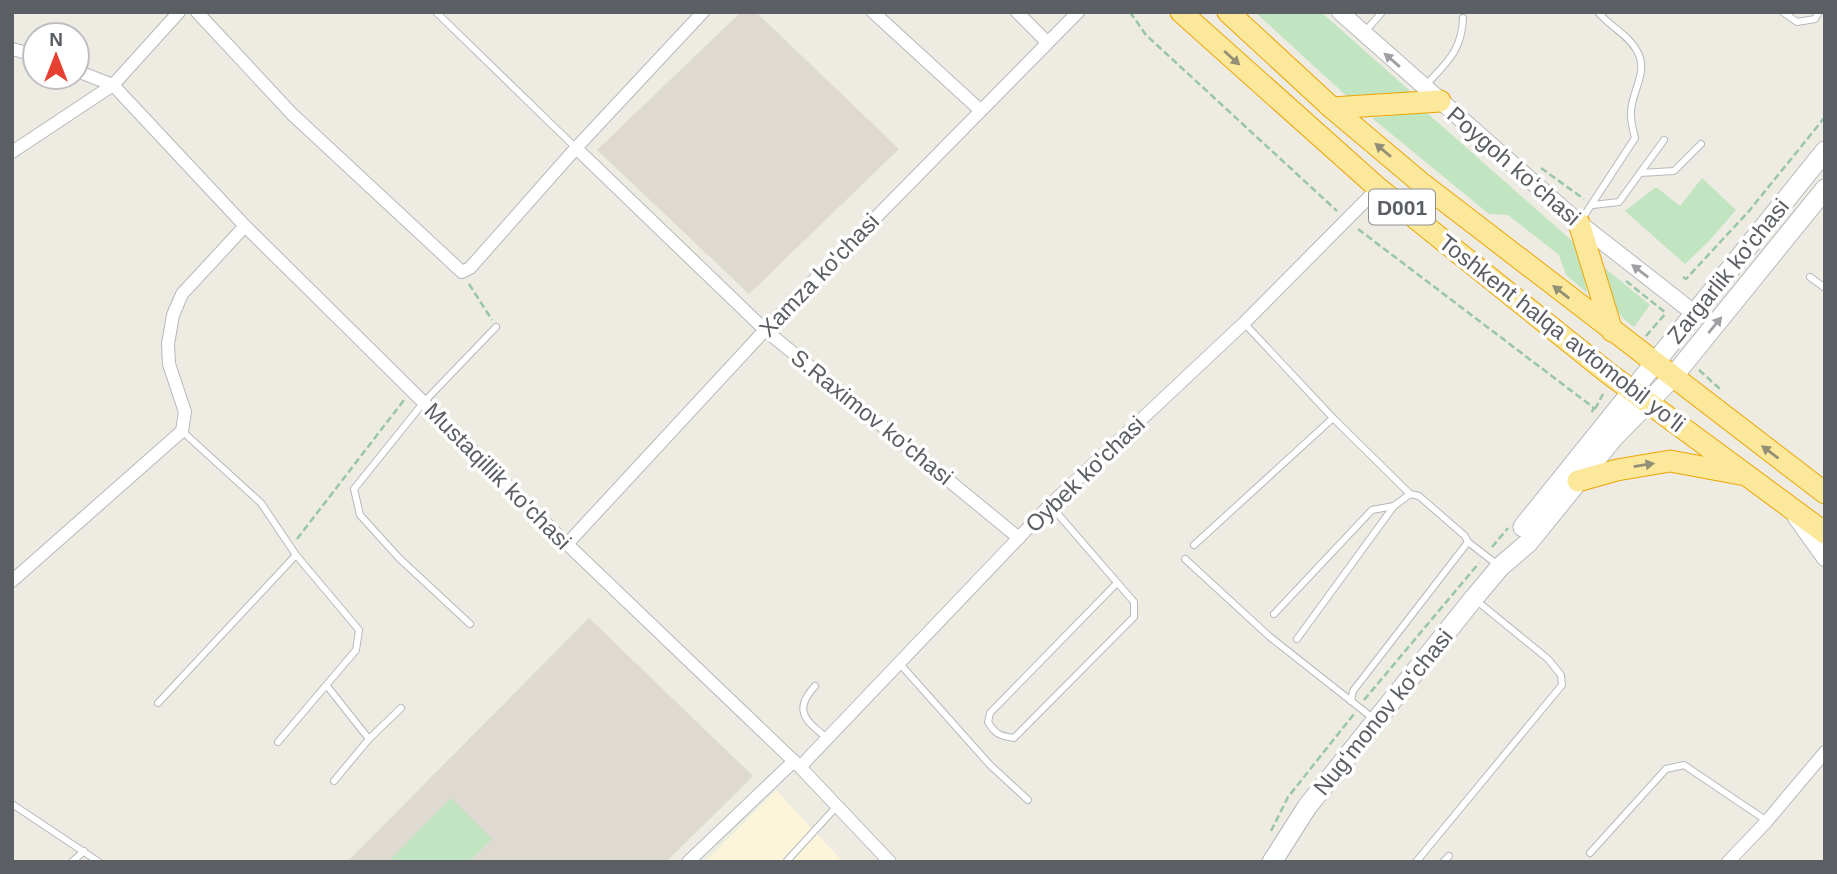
<svg xmlns="http://www.w3.org/2000/svg" width="1837" height="874" font-family="Helvetica,sans-serif">
  <rect width="100%" height="100%" fill="#eeebe3"/>
  <polygon fill="#fdf5d9" points="776,790 843,862 705,862"/>
  <g fill="#dedad1">
    <polygon points="741,12 756,12 899,149 749,294 597,150"/>
    <polygon points="589,618 753,776 666,862 347,862"/>
  </g>
  <g fill="#c0e5c0">
    <polygon points="1255,12 1321,12 1409,90 1408,97 1351,100"/>
    <polygon points="1426,112 1579,247 1587,293 1566,275 1559,255 1508,215 1489,214 1372,118"/>
    <polygon points="1702,178 1736,210 1709,241 1685,264 1625,211 1656,187 1680,206"/>
    <path d="M1596,261L1650,305L1634,327C1608,308 1606,290 1596,261Z"/>
    <polygon points="451,798 492,839 469,862 388,862"/>
  </g>
  <g fill="none" stroke-linecap="round" stroke-linejoin="round">
    <g stroke="#b6b9bd" stroke-width="8">
      <g id="service">
        <polyline points="436,12 576,148"/>
        <polyline points="1783,12 1797,22 1815,19 1819,12"/>
        <polyline points="1364,33 1382,12"/>
        <path d="M1425,86C1446,63 1462,51 1463,18"/>
        <polyline points="1640,173 1674,171 1701,144"/>
        <polyline points="1593,205 1619,202 1664,140"/>
        <path d="M1580,222L1635,138C1633,130 1630,119 1631,111C1632,90 1649,72 1637,51C1629,35 1609,26 1598,12"/>
        <polyline points="1810,277 1825,288"/>
        <polyline points="1244,323 1333,418 1410,494"/>
        <polyline points="182,431 261,503 296,555 359,630 356,650 278,742"/>
        <path d="M1050,505L1134,602V617L1014,738C1000,736 995,734 988,722L990,713L1117,583"/>
        <polyline points="1194,545 1333,418"/>
        <polyline points="1185,559 1270,637 1374,719"/>
        <polyline points="1274,614 1372,510 1394,506"/>
        <polyline points="470,624 399,558 360,515 354,489 424,402 496,327"/>
        <polyline points="1297,639 1394,506 1410,494 1419,496 1465,536 1468,542 1499,566"/>
        <polyline points="900,664 990,765 1028,800"/>
        <polyline points="327,686 369,739"/>
        <path d="M815,686C791,712 808,722 828,739"/>
        <polyline points="1351,701 1353,691 1468,542"/>
        <polyline points="158,703 296,555"/>
        <polyline points="334,781 369,739 401,708"/>
        <polyline points="12,804 99,862"/>
        <polyline points="1590,853 1666,769 1684,765 1767,821"/>
        <polyline points="72,862 84,851"/>
        <polyline points="786,862 837,806"/>
        <polyline points="1416,862 1562,685 1561,675 1548,659 1477,601"/>
        <polyline points="1443,862 1449,856"/>
      </g>
    </g>
    <g stroke="#b6b9bd" stroke-width="14">
      <g id="minor">
        <polyline points="197,12 292,114 462,272 470,268 576,148 703,12"/>
        <polyline points="873,12 980,110"/>
        <polyline points="1017,12 1047,42"/>
        <polyline points="12,49 35,55"/>
        <polyline points="77,71 113,85 245,226 567,544 800,767 890,862"/>
        <polyline points="576,148 765,330 1019,538"/>
        <polyline points="12,152 113,85 179,12"/>
        <polyline points="567,544 765,330 1078,12"/>
        <polyline points="12,581 182,431 185,412 169,364 168,344 173,315 182,294 245,226"/>
        <polyline points="800,767 1050,505 1244,323 1378,188"/>
        <polyline points="688,862 794,761"/>
        <polyline points="1728,862 1767,821 1825,752"/>
      </g>
    </g>
    <g stroke="#b6b9bd" stroke-width="18">
      <g id="tertiary">
        <polyline points="1340,12 1579,223 1694,313"/>
        <polyline points="1795,516 1825,558"/>
      </g>
    </g>
    <g stroke="#b5b8bd" stroke-width="21">
      <g id="secondary">
        <polyline points="1523,527 1825,151"/>
        <polyline points="1272,862 1307,807 1474,598 1500,567 1528,543 1614,437 1672,378 1825,189"/>
      </g>
    </g>
    <g stroke="#eda504" stroke-width="23">
      <g id="trunk">
        <polyline points="1181,12 1378,188 1608,373 1825,533"/>
        <polyline points="1228,12 1332,108 1420,182 1825,493"/>
        <polyline points="1332,108 1440,101"/>
        <polyline points="1579,223 1612,331"/>
        <polyline points="1578,481 1617,470 1670,461 1740,474"/>
      </g>
    </g>
    <g stroke="#99c6a6" stroke-width="2.5" stroke-dasharray="7 3.5" stroke-linecap="butt">
      <polyline points="1130,12 1146,35 1337,211"/>
      <polyline points="1541,168 1584,199"/>
      <polyline points="1358,229 1594,408 1590,415"/>
      <polyline points="1683,277 1686,279 1749,211 1825,117"/>
      <polyline points="1626,281 1666,313"/>
      <polyline points="469,284 492,320"/>
      <polyline points="1646,336 1665,314"/>
      <polyline points="1699,370 1720,389"/>
      <polyline points="1595,409 1603,394"/>
      <polyline points="297,539 404,400"/>
      <polyline points="1492,547 1508,528"/>
      <polyline points="1364,700 1479,563"/>
      <polyline points="1271,831 1288,797 1354,714"/>
    </g>
    <use href="#service" stroke="#fff" stroke-width="6"/>
    <use href="#minor" stroke="#fff" stroke-width="12"/>
    <use href="#tertiary" stroke="#fff" stroke-width="16"/>
    <use href="#secondary" stroke="#fff" stroke-width="19"/>
    <use href="#trunk" stroke="#fce89a" stroke-width="21"/>
  </g>
  <defs><path id="oneway-solid" d="M-6-.8H1V-3.2L6.5 0L1 3.2V.8H-6Z" transform="scale(1.75)"/></defs>
  <g fill="#938f77">
    <use href="#oneway-solid" transform="translate(1232 58) rotate(42)"/>
    <use href="#oneway-solid" transform="translate(1383 150) rotate(-140)"/>
    <use href="#oneway-solid" transform="translate(1561 292) rotate(-142)"/>
    <use href="#oneway-solid" transform="translate(1770 452) rotate(-143)"/>
    <use href="#oneway-solid" transform="translate(1644 465) rotate(-9)"/>
  </g>
  <g fill="#9d9fa2">
    <use href="#oneway-solid" transform="translate(1392 60) rotate(-139)"/>
    <use href="#oneway-solid" transform="translate(1640 271) rotate(-142)"/>
    <use href="#oneway-solid" transform="translate(1715 325) rotate(-51)"/>
  </g>
  <g text-anchor="middle" dominant-baseline="central" stroke-width="7" stroke-linejoin="round" paint-order="stroke">
    <rect fill="#fff" stroke="#8c8f92" stroke-width="2" x="1369" y="189.5" width="66" height="35" rx="5"/>
    <g font-size="21" font-weight="bold" fill="#5b5f64">
      <text x="1402" y="207">D001</text>
    </g>
    <g font-size="23" fill="#5b5f64" stroke="#fff">
      <text transform="translate(1514 166) rotate(41)">Poygoh koʻchasi</text>
      <text transform="translate(1728 271) rotate(-51)">Zargarlik ko'chasi</text>
      <text transform="translate(819 275) rotate(-46)">Xamza ko'chasi</text>
      <text transform="translate(1562 333) rotate(38)">Toshkent halqa avtomobil yo'li</text>
      <text transform="translate(872 417) rotate(39)">S.Raximov ko'chasi</text>
      <text transform="translate(1085 474) rotate(-44)">Oybek ko'chasi</text>
      <text transform="translate(498 476) rotate(45)">Mustaqillik ko'chasi</text>
      <text transform="translate(1383 712) rotate(-51)">Nugʻmonov koʻchasi</text>
    </g>
  </g>
  <rect width="1837" height="874" fill="none" stroke="#5b5f64" stroke-width="28"/>
  <g transform="translate(56 56)"><circle r="33" fill="#ffffff" stroke="#bdbfc1" stroke-width="2"/>
  <path d="M0-5L12 26L0 18L-12 26Z" fill="#e64031"/>
  <text y="-10" font-size="19" font-weight="bold" text-anchor="middle" fill="#5b5f64">N</text>
  </g>
</svg>
